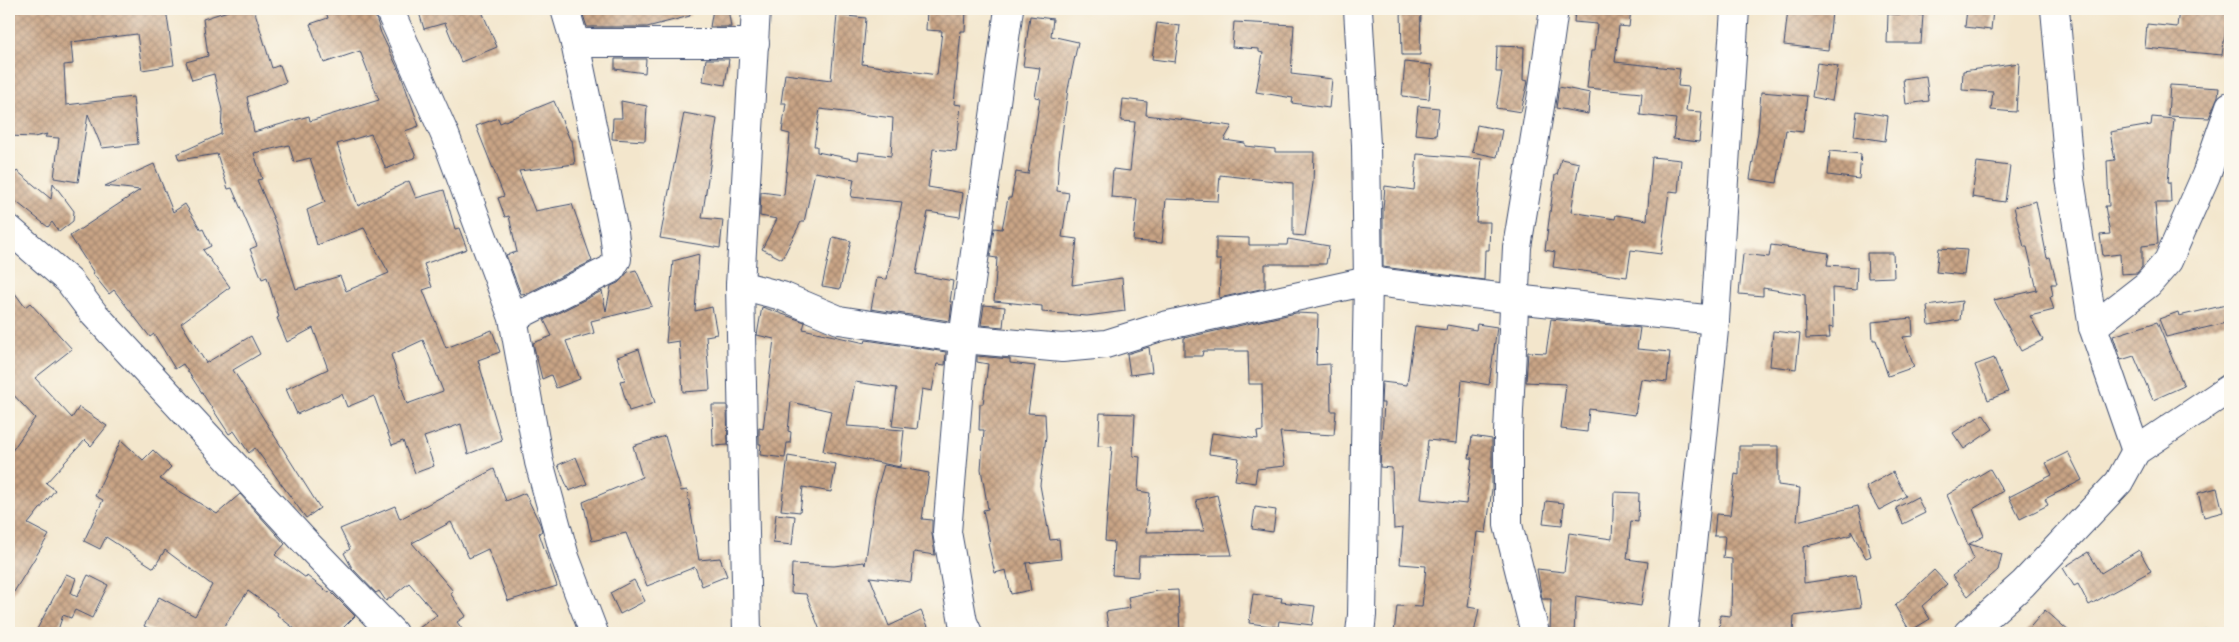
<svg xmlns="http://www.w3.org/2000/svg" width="2239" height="642" font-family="'Old Standard TT',serif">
  <defs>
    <pattern id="building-cross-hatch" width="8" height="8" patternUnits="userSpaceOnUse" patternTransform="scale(1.25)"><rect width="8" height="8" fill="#c9a485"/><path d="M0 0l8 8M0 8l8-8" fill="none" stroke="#a28670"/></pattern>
  </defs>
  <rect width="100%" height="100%" fill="#fbf7ec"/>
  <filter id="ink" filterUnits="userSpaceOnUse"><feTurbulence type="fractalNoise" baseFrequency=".02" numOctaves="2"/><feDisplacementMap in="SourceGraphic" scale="10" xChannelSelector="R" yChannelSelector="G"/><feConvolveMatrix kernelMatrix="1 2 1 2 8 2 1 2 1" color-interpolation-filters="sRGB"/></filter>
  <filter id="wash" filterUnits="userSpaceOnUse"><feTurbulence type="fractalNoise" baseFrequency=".0096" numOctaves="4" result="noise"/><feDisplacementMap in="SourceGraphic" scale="20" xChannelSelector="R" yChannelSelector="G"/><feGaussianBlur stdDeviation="1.12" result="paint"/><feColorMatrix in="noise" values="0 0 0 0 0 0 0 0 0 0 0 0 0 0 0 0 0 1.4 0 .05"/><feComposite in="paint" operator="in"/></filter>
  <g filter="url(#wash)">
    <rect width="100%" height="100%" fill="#f3e6cc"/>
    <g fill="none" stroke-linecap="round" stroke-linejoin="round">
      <polyline stroke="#3fabbf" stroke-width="7" points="2205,631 2208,633"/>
    </g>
    <g id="blocks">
      <g fill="url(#building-cross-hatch)" fill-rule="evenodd">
        <polygon points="9,9 166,9 174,65 142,70 137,34 71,42 73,64 64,65 66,105 133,97 138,144 102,148 88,114 78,182 54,178 59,138 45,137 47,134 34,137 9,136"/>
        <path d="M234,9H254L272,68L280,65L286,82L247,97L254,132L309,116L310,121L379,100L360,51L324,63L310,24L328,18L325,9H373L381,33L401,75L419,126L405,131L416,157L386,169L371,134L337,144L358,206L409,181L416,198L444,190L455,229L459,228L467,249L424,264L432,287L423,290L446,348L492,330L500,352L478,360L502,441L468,454L461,424L424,437L434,466L415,473L403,441L392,445L374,396L347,407L342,394L297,414L286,389L328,369L313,328L287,342L277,318L279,317L267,277L262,279L250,249L257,246L232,188L228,189L217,154L179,160L177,154L221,134L222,110L214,74L192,80L186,62L208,56L203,19ZM289,145L294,162L310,158L325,202L307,210L317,245L364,228L389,273L346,291L340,276L296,289L275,222L257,180L262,179L254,153ZM423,340L443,391L407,404L391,355Z"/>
        <polygon points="418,9 481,9 497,47 461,62 445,23 424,29"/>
        <polygon points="581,9 689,9 690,16 647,27 587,27"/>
        <polygon points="713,9 728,9 731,27 710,27"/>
        <path d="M927,9H966L965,31H961L954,104L961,105L956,151L933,149L928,187L963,193L960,217L928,212L916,274L953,281L950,302H952L950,321L871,309L877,278L887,279L902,202L851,197L854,179L815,172L804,222H801L782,259L762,249L777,219L760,216L761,192L784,195L790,134L782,132L786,103H781L785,74L831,80L837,15L866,18L862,64L937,75L942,31L926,30ZM820,109L893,118L891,156L859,152L858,160L817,152V146H814Z"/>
        <polygon points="1401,9 1421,9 1420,55 1402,55"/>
        <polygon points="1575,9 1631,9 1629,27 1619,26 1615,62 1680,69 1678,86 1689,87 1686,111 1702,112 1699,142 1673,139 1676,119 1640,115 1642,93 1587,88 1591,51 1594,51 1597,24 1574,22"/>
        <polygon points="1788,9 1832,12 1828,50 1784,45"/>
        <polygon points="1967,9 1993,10 1991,30 1965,27"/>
        <polygon points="2179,9 2228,14 2222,55 2145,48 2147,24 2177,27"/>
        <polygon points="1888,14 1923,15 1921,43 1887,43"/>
        <polygon points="1030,16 1053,19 1051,36 1078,42 1068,89 1059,157 1057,191 1069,193 1062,237 1077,239 1072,285 1122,278 1125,311 1087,316 1042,312 1042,306 994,301 997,258 990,257 994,228 1002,229 1008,198 1011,198 1016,172 1028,174 1040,98 1035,97 1040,68 1023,66"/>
        <polygon points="1234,22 1294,25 1291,74 1332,79 1329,108 1292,103 1293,98 1256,92 1263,53 1259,52 1259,49 1232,47"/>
        <polygon points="1157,23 1180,26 1175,62 1152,59"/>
        <polygon points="1497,46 1524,47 1523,80 1528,81 1521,112 1496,108 1502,72 1496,72"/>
        <polygon points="615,59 646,59 645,73 615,69"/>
        <polygon points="706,59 729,59 725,85 703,81"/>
        <polygon points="1405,62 1432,65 1429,99 1402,96"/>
        <polygon points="1817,63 1838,66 1832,101 1812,97"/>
        <polygon points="2019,63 2016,112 1991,110 1993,92 1962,90 1963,71"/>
        <polygon points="1926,76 1929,101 1906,104 1903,79"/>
        <polygon points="2170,85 2219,88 2218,96 2209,118 2168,116"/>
        <polygon points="1559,87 1590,93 1588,114 1556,108"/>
        <polygon points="1761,92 1807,96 1803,132 1786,130 1777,183 1750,179 1758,132"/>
        <polygon points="1123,99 1147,102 1146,115 1232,126 1224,140 1245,143 1245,146 1275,149 1275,152 1314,152 1313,183 1305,236 1293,235 1293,183 1220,175 1218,201 1166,199 1162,243 1133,241 1137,199 1111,197 1113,169 1130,171 1135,122 1121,121"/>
        <polygon points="554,101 570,140 572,140 575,164 519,171 535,211 572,204 592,261 528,293 521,294 506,255 517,252 509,216 505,217 498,198 504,196 476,126 498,118 500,123"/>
        <polygon points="621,101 647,106 645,141 612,139 613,118 622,118"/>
        <polygon points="1418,106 1439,108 1436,136 1415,134"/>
        <polygon points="1857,111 1888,116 1885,141 1854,136"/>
        <polygon points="684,113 717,119 702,218 723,220 720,248 660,238"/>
        <polygon points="2152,117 2174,119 2168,182 2170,182 2171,203 2155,203 2158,244 2142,246 2142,267 2137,273 2121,274 2120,254 2103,256 2100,235 2110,234 2105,206 2109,206 2107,161 2115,160 2110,132 2151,125"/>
        <polygon points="1477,125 1502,130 1497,157 1472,152"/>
        <polygon points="1830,151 1861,154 1859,179 1828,175"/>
        <polygon points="1417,154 1482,159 1476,222 1490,222 1489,250 1485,250 1484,280 1383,267 1383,209 1385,186 1414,190"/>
        <polygon points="1652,157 1681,160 1678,192 1669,191 1661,254 1631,250 1627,277 1553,267 1555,252 1545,250 1555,175 1557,175 1561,159 1579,163 1571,212 1615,219 1616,215 1647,220"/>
        <polygon points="1977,162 2010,166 2005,202 1972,197"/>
        <polygon points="154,164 173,212 185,204 201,230 203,229 211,246 203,250 230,287 181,323 206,363 251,336 260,354 233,370 320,508 306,518 255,448 249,453 234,431 229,434 183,364 175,369 154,334 150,337 114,290 109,294 93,274 94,273 70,236 140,190 105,186"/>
        <polygon points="17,171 51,199 53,183 74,211 73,221 59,232 52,222 48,227 9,196 9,181"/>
        <polygon points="2036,201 2047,258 2050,257 2057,284 2051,284 2053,296 2050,297 2054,310 2030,316 2043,340 2021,351 1994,300 2037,290 2027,247 2024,247 2014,207"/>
        <polygon points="833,237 851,241 840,289 822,286"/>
        <polygon points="1216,237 1249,238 1249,245 1287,245 1288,239 1329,246 1326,264 1265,264 1265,288 1219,298 1221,260 1216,260"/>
        <polygon points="1771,245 1829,253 1827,265 1857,267 1856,290 1832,288 1833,328 1829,327 1830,338 1806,339 1805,295 1763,288 1763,296 1739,294 1743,254 1769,257"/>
        <polygon points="1939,248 1967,250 1964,275 1936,272"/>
        <polygon points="1867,253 1893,253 1894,277 1868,278"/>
        <polygon points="699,254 695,311 712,307 717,334 706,336 710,390 683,392 679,341 666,343 673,261"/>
        <polygon points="636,270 652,306 591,321 594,333 566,341 580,379 556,388 551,375 542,379 533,343 552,336 544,320 602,291 606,311 611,286 618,283 628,272"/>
        <polygon points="9,285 25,307 30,303 72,349 35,378 72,418 79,407 107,426 91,446 85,440 46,483 55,490 28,524 49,535 9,600 9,455 35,418 9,390"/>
        <polygon points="1962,301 1960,320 1929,325 1927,306"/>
        <polygon points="2230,304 2230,322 2166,337 2159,319 2178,312 2179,316"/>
        <polygon points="984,305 1005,307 1003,327 981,325"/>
        <polygon points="762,307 805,322 803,329 865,343 866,340 946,352 945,365 937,364 932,391 922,389 917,429 892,426 897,388 855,382 847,426 904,430 900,467 823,451 831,411 791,402 788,431 791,432 790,443 787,443 785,458 760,455 761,444 759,444 759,428 763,429 774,339 757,335"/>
        <polygon points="1296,313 1318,314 1316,365 1330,364 1331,411 1336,411 1334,435 1280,432 1285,466 1257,469 1255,483 1235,480 1239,458 1209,454 1212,433 1258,439 1257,432 1263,431 1262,384 1249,384 1248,351 1203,351 1202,356 1184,356 1184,338"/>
        <polygon points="1912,318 1913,336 1903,337 1914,367 1888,376 1876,340 1873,340 1872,322"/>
        <polygon points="1551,319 1640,328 1637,349 1670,352 1667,382 1641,379 1635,415 1589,409 1587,432 1561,429 1566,384 1526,382 1528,352 1546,353"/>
        <polygon points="2157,322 2184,386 2153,400 2134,356 2121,360 2113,336"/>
        <polygon points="1477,324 1497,327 1489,385 1462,380 1457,443 1428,440 1421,499 1466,504 1472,458 1469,458 1472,436 1492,439 1492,489 1486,533 1477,532 1468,607 1479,609 1474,633 1394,633 1397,606 1422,607 1426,566 1400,564 1403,528 1394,529 1392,468 1380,467 1384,403 1381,403 1382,382 1407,385 1415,326 1446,330 1447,325 1476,330"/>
        <polygon points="1773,331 1800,334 1796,369 1770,366"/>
        <polygon points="1149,347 1152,372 1130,375 1127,354"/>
        <polygon points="639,349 655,403 629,411 620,381 625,380 617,357"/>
        <polygon points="977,356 1010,359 1010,363 1035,366 1028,413 1045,414 1046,436 1040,485 1050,540 1059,539 1061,559 1026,563 1031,590 1011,594 1006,570 995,573 988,544 990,544 983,510 988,509 981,469 984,430 979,430 980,404 983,404 988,364 977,362"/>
        <polygon points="1994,358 2008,392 1988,400 1975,365"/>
        <polygon points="712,405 727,405 728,445 713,446"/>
        <polygon points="1100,413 1135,414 1133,456 1140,457 1138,491 1150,493 1146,532 1204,531 1196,500 1217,495 1232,555 1139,556 1138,577 1112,575 1114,542 1105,541 1112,447 1098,446"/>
        <polygon points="1983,414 1993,429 1964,449 1953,433"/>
        <polygon points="665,436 681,491 687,490 699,560 720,558 727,576 702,586 695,567 647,586 626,533 592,541 583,502 642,477 633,446"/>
        <polygon points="121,440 143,460 153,450 171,467 160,479 217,514 240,494 285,544 275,555 306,578 307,576 329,593 330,591 355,616 338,633 300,633 277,615 278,613 248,591 222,630 228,633 158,633 144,626 159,597 195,616 212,585 165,550 154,568 106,537 100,549 84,541 103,500 95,496"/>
        <polygon points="1739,446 1778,446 1778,485 1800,488 1797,521 1858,506 1871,556 1866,558 1851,531 1851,535 1803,547 1804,583 1856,575 1861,607 1794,616 1793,633 1719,633 1720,615 1731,616 1732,559 1723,558 1725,536 1714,536 1716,514 1730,515 1735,474 1739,475"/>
        <polygon points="2068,452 2082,480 2045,499 2048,505 2020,519 2009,497 2052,475 2046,463"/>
        <polygon points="788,456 836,464 831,492 803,487 800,512 781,510"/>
        <polygon points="576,457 587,484 569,491 558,465"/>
        <polygon points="884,465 929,473 922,519 932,520 932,534 935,555 914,552 911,582 870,577 889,626 921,611 931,633 821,633 806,594 791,593 792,564 834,566 864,562 865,565 875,496"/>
        <polygon points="494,469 506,501 525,493 540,524 542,531 539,533 557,586 508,601 488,549 469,558 451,522 412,543 453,591 450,593 466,616 457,622 465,633 412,633 437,615 409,583 386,601 379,591 376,593 352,568 344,553 350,549 340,529 395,506 400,519"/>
        <polygon points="1990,469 2003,491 1973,509 1984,536 1969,544 2002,554 1998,570 1968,596 1952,576 1974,559 1947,495"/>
        <polygon points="1893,472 1906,496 1879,510 1866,487"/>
        <polygon points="2217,488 2223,512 2204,517 2198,493"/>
        <polygon points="1614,492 1639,493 1638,522 1631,521 1627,559 1648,562 1641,606 1576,596 1574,633 1550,633 1551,599 1542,599 1537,569 1564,572 1569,533 1612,539"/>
        <polygon points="1917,497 1925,513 1903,524 1896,508"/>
        <polygon points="1546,501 1564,503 1562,525 1543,523"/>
        <polygon points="1255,507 1276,510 1273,532 1252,529"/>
        <polygon points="776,514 795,516 792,545 773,543"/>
        <polygon points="2139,550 2151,571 2089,605 2078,584 2074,586 2063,568 2088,552 2101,573"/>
        <polygon points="1934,570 1947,584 1922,606 1930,619 1910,631 1895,606"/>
        <polygon points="66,574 76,578 71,593 77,597 88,575 108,585 92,618 75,610 71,618 63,615 57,633 35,633"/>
        <polygon points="634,580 645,601 620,614 610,593"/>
        <polygon points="1178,590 1180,633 1109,633 1106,612 1130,608 1128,597 1157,591"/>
        <polygon points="1253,594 1282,598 1281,602 1315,606 1312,625 1279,621 1278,627 1249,623"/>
        <polygon points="2045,610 2071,633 2025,633"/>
      </g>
    </g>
  </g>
  <g filter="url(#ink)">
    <use href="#blocks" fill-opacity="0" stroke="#3b4a6e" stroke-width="1"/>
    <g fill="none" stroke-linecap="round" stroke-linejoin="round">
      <g stroke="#3b4a6e" stroke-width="30">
        <g id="minor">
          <polyline points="389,9 445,135 513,318 539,462 565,557 594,633"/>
          <polyline points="1358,9 1366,145 1368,281 1362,615 1360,633"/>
          <polyline points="2055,9 2070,179 2093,327 2136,451"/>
          <polyline points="575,43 755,43"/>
          <polyline points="9,229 69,281 94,314 308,545 393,633"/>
          <polyline points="740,285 782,296 839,320 963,339 1062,348 1106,344 1164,326 1368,281 1514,299 1715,320"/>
          <polyline points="513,318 611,269 617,259 614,232 575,43 565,9"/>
          <polyline points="2093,327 2148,284 2168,261 2206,175 2230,106"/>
          <polyline points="747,633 740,285 756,9"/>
          <polyline points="968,633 963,622 947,532 963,339 1009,9"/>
          <polyline points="1535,633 1508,525 1508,432 1517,247 1542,94 1554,9"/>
          <polyline points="1683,633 1715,320 1735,9"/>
          <polyline points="1968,633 2023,584 2119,482 2136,451 2230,388"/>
        </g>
      </g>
      <use href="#minor" stroke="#fff" stroke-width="28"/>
    </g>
  </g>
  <rect width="2239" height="642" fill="none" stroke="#fbf7ec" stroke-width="30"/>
</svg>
